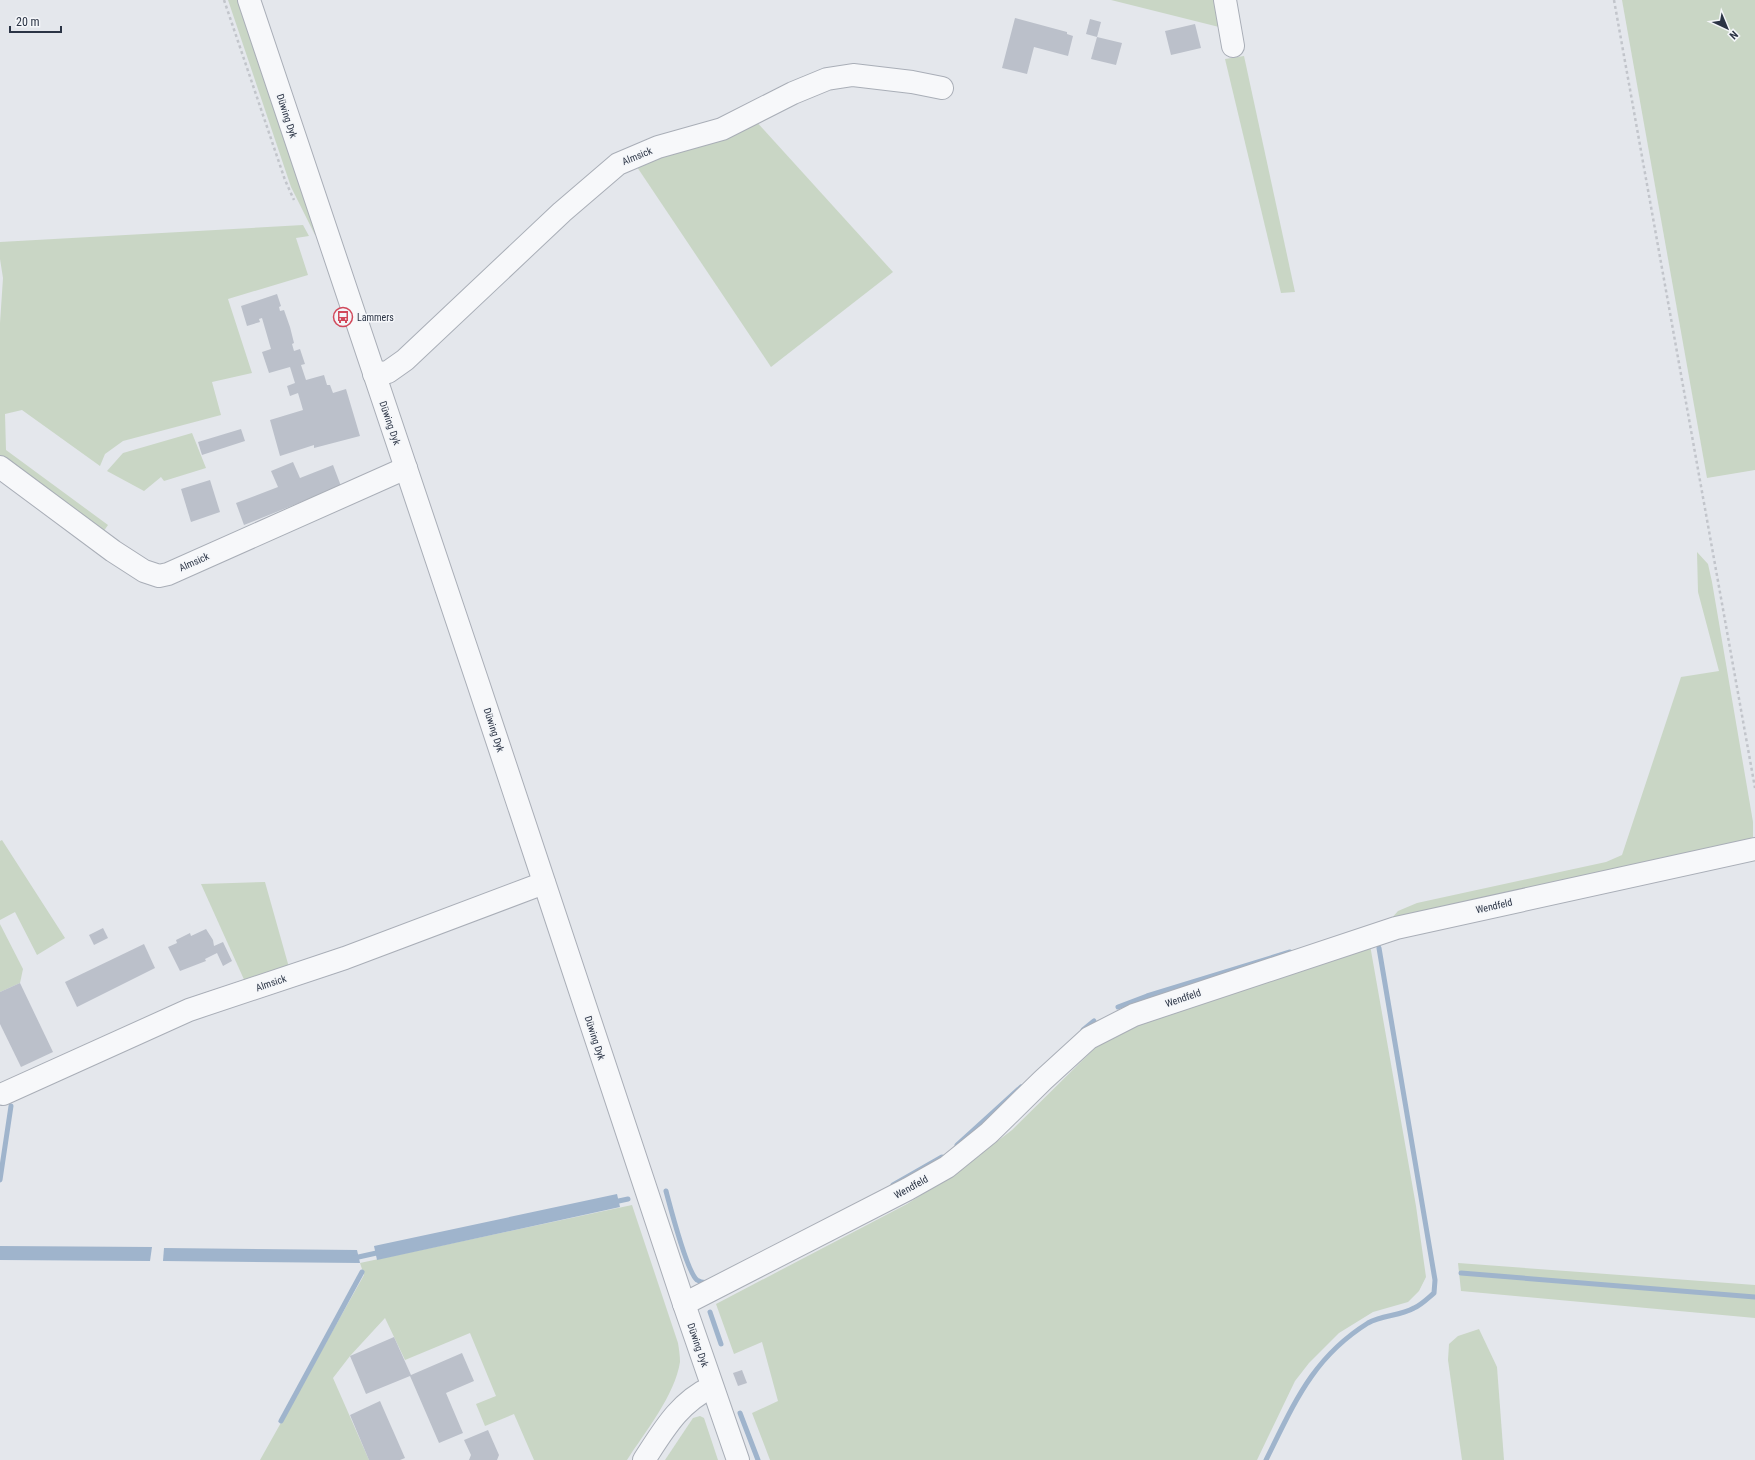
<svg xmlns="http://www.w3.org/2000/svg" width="1755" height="1460" font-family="'Roboto Condensed',sans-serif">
  <rect width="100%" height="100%" fill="#e4e7ec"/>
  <g fill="#c9d6c5">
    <polygon points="228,0 240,0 316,223 315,235 291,187"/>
    <polygon points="1111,0 1214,0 1219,27"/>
    <polygon points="1622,0 1755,0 1755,470 1707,478"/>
    <polygon points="1244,56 1295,292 1281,293 1225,59"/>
    <polygon points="754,119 893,272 771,367 633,161"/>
    <polygon points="303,225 309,236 296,238 308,275 228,299 252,373 212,382 221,415 123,441 105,454 100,466 22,410 5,414 6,450 108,525 99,538 0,462 0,323 3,278 0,259 0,242"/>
    <polygon points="192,433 206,468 164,481 161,477 144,491 107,471 123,453"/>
    <polygon points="1697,552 1708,564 1712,582 1753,822 1753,837 1740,843 1391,919 1398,911 1417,903 1606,862 1622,855 1681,677 1719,671 1698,592"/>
    <polygon points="2,840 65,938 37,955 15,912 0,920 0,841"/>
    <polygon points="265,882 290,971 246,984 201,884"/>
    <polygon points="0,924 23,969 20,983 0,992"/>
    <polygon points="1370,945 1416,1206 1426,1277 1419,1291 1408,1302 1373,1312 1339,1333 1309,1363 1295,1381 1257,1460 770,1460 752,1413 778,1401 762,1342 734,1354 716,1304 907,1204 953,1175 1012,1130 1099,1044 1151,1016"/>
    <path d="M632,1205L678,1343C679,1349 680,1356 680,1362C675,1395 645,1432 627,1460H534L514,1414L485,1426L476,1404L496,1396L470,1333L405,1360L385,1318L350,1356L333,1378L369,1460H260L364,1275L360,1263Z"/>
    <polygon points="1458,1263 1755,1285 1755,1318 1461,1291"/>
    <polygon points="1479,1329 1497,1367 1504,1460 1462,1460 1448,1360 1449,1344 1458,1336"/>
    <polygon points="700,1416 704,1418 718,1460 665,1460 693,1418"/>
  </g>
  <g fill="#9fb4cc">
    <polygon points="617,1194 620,1207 377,1260 374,1246"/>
    <polygon points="0,1246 152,1247 150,1261 0,1260"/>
    <polygon points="164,1248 357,1250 360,1263 163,1261"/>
  </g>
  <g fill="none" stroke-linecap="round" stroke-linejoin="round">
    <g stroke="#9fb4cc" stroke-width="5">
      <polyline points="1118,1007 1147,996 1290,952"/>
      <polyline points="1083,1030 1094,1021"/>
      <polyline points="957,1145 1021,1087"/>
      <polyline points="0,1180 11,1106"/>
      <polyline points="893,1185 942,1157"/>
      <path d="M666,1191C670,1206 687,1272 697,1280C700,1282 705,1283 709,1282"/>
      <polyline points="614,1202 628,1199"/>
      <polyline points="354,1258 381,1252"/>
      <polyline points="1461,1273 1755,1297"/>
      <polyline points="710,1312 721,1344"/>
      <polyline points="740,1413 758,1460"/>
      <polyline points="281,1421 362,1272"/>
      <path d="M1266,1460C1294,1404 1312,1358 1368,1323C1382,1315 1400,1316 1414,1308C1421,1305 1428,1298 1434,1293L1435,1280L1379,948"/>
    </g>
  </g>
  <g fill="#bbc0ca">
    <polygon points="1015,18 1067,32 1067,34 1073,36 1068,56 1034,47 1027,74 1002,68"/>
    <polygon points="1090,19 1101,22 1097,37 1086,34"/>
    <polygon points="1195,24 1201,48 1171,55 1165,31"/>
    <polygon points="1097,37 1122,43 1116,65 1091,59"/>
    <polygon points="277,294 281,306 279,307 280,311 284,310 290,327 294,343 292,344 294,351 300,349 305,364 301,365 306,380 324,375 327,385 330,385 333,393 346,389 360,436 314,448 314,445 280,456 270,420 303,410 298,393 290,396 287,386 295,383 290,367 269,373 262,352 271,349 262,318 259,319 260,322 247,326 241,306"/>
    <polygon points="241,429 245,441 202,455 198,442"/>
    <polygon points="293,462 300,478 333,465 341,486 244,525 236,503 278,487 271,471"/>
    <polygon points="210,480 220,512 191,522 181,489"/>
    <polygon points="103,928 108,938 94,945 89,935"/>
    <polygon points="206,929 213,940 214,946 223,942 232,961 223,966 217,953 205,959 206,961 180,971 168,947 177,943 176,940 190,933 191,936"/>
    <polygon points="144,944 155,968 77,1007 65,982"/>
    <polygon points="20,983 53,1052 21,1067 0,1024 0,992"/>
    <polygon points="394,1337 411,1375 462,1353 474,1381 446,1393 463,1433 439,1443 410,1376 366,1394 350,1356"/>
    <polygon points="742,1370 747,1383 738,1386 733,1373"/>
    <polygon points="380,1401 405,1458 400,1460 369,1460 350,1415"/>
    <polygon points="488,1430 499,1455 497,1460 469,1460 471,1455 464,1440"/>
  </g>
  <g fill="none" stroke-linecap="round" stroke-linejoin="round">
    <g stroke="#a9aeb7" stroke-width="24">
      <g id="minor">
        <polyline points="249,0 478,683 684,1304 738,1460"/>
        <polyline points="1225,0 1233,46"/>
        <polyline points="374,374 388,372 405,360 562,212 618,164 658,147 722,129 793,93 827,79 853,75 912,82 942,88"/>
        <polyline points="0,467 113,551 144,571 159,576 168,574 406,468"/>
        <polyline points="3,1094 189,1010 345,958 544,883"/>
        <polyline points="684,1304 908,1189 947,1167 989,1133 1043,1080 1089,1038 1134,1015 1396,928 1755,849"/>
        <path d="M644,1460C663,1431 679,1402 712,1387"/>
      </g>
    </g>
    <g stroke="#c2c5cb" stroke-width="2.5" stroke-dasharray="3 3" stroke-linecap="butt">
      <polyline points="224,0 285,180 294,200"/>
      <polyline points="1614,0 1755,788"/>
    </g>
    <use href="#minor" stroke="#f7f8fa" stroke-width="22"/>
  </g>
  <defs>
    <g id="bus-ring" transform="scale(1)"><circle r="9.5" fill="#f4f6f9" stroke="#d1495b" stroke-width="1.5"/><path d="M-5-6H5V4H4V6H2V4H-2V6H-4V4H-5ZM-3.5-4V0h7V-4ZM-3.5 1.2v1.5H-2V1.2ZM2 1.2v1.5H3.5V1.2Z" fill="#d1495b"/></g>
  </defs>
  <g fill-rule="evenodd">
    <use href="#bus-ring" x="343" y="317"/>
  </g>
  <g text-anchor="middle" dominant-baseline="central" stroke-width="3" stroke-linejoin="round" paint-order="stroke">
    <g font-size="10" fill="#2b3445" stroke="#f4f6f9">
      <text transform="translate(287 116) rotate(72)">Düwing Dyk</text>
      <text transform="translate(637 156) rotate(-22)">Almsick</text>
      <text transform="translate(390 423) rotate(71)">Düwing Dyk</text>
      <text transform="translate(194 562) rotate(-24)">Almsick</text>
      <text transform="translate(494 730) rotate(72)">Düwing Dyk</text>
      <text transform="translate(1494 906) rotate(-13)">Wendfeld</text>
      <text transform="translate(271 983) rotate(-19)">Almsick</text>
      <text transform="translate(1183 998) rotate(-19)">Wendfeld</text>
      <text transform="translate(595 1038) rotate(72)">Düwing Dyk</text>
      <text transform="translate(911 1187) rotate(-29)">Wendfeld</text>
      <text transform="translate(698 1345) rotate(71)">Düwing Dyk</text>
    </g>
    <g font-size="10" fill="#2b3445" stroke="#f4f6f9" text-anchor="start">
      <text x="357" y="317">Lammers</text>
    </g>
  </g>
  <g transform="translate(1727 28) rotate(136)" stroke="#f4f6f9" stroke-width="3" paint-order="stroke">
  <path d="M0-3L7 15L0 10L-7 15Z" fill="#2b3445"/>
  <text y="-6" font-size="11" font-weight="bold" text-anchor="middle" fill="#2b3445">N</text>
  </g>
  <path d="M10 26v6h51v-6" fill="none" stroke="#2b3445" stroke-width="2"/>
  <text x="16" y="26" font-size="12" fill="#2b3445" stroke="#f4f6f9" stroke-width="3" paint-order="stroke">20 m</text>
</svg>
